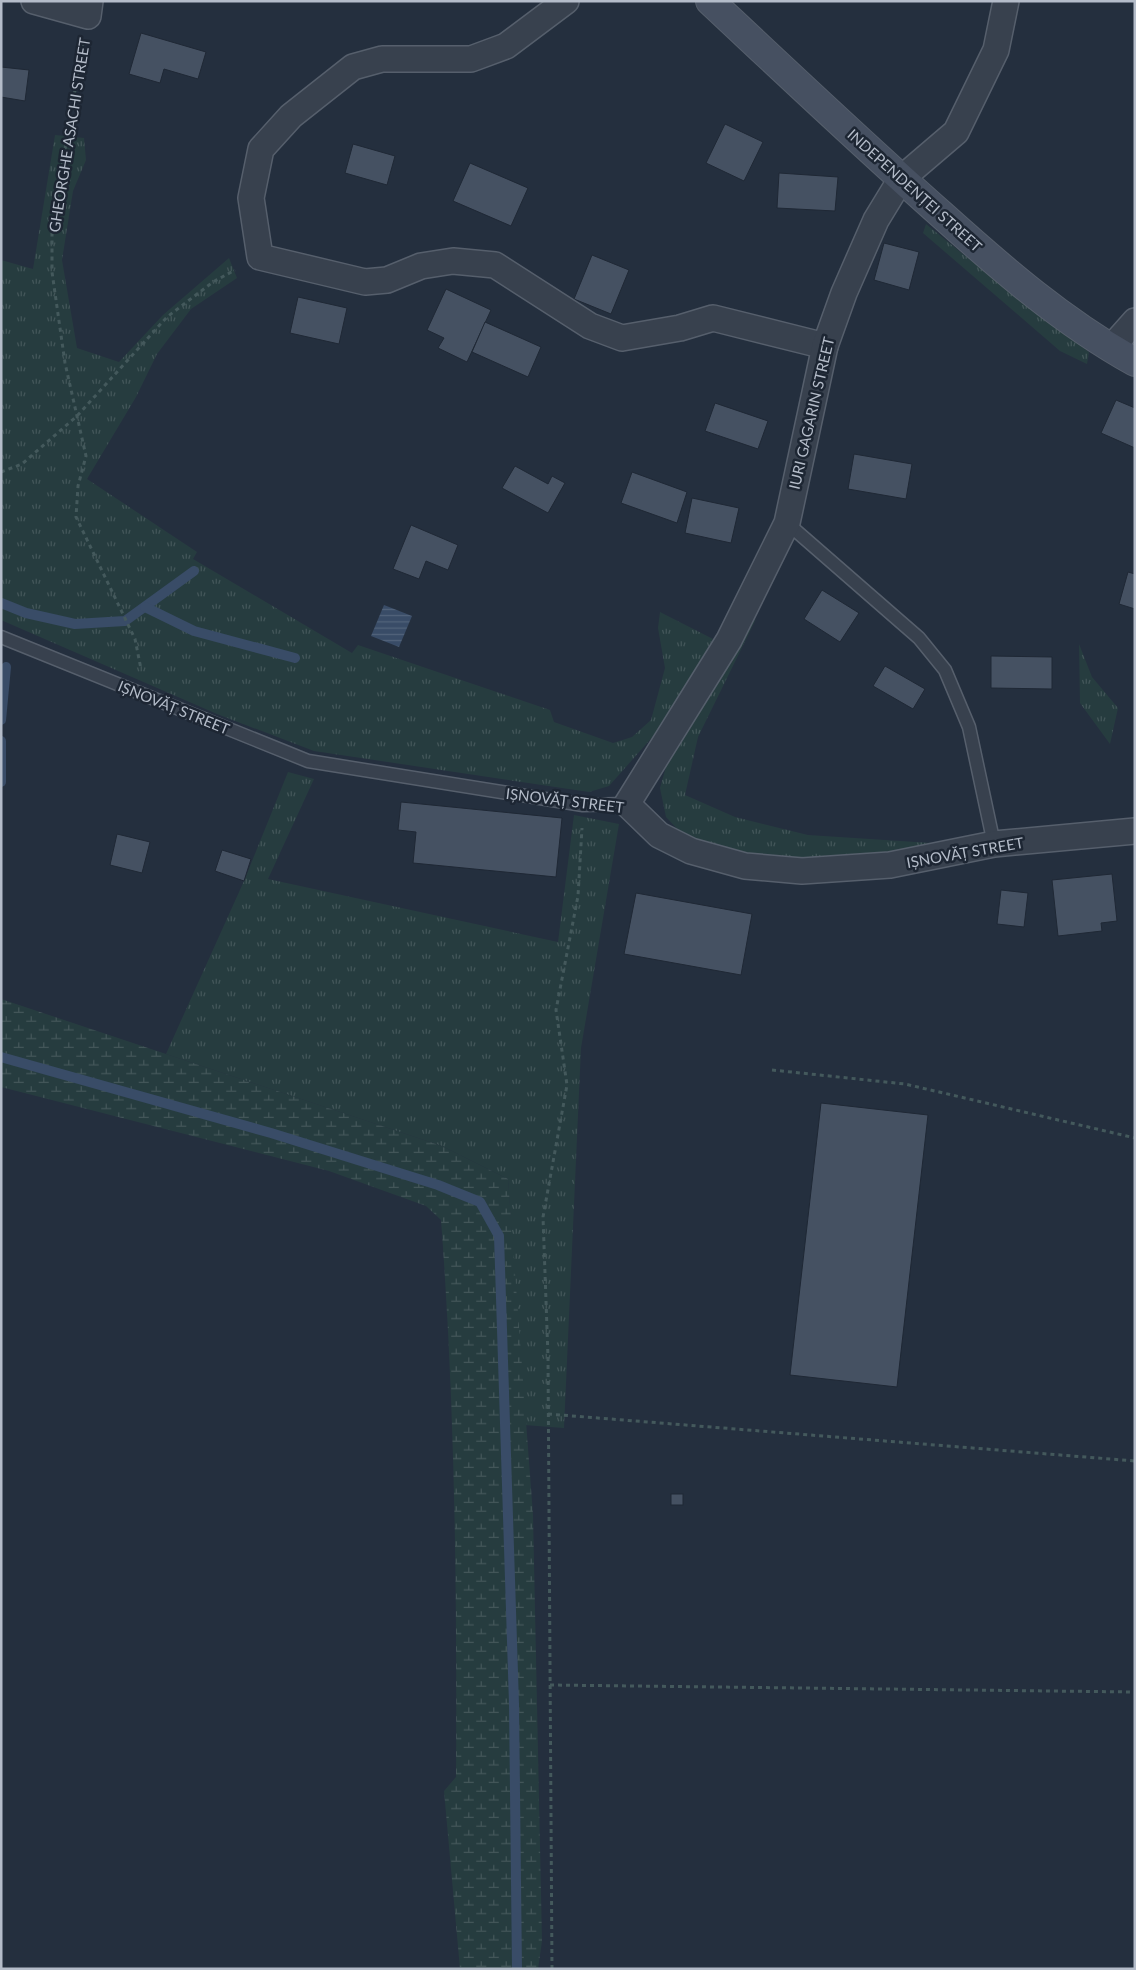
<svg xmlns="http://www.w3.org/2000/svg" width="1136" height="1970" font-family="Lato,sans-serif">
  <defs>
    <pattern id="grass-tufts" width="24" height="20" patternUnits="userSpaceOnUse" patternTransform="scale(1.25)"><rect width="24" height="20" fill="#263c3f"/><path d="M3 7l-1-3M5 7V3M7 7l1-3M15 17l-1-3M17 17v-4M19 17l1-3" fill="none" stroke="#435659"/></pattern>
    <pattern id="wetland-marsh" width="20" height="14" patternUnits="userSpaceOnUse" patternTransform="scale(1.25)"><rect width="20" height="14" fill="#263c3f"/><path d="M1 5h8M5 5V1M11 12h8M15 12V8" fill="none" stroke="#435659"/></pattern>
    <pattern id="water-rules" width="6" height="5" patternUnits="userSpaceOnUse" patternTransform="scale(1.25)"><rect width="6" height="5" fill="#394c67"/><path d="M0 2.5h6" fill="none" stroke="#53647b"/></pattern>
  </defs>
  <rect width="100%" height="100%" fill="#242f3e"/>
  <g fill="url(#grass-tufts)">
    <polygon points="55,135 84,138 86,160 73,191 62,260 77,348 119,362 163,315 229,258 237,278 191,309 157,354 136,397 87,479 197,552 193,559 352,653 358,645 550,710 554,722 613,743 632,737 651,720 665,668 658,628 660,612 713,639 664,724 609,786 589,792 314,751 217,714 1,620 1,260 33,269"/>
    <polygon points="926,224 1038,315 1089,352 1087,364 1060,351 923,233"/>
    <polygon points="756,619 698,737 685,795 735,817 808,835 947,844 941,849 823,864 759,859 682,834 666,817 660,788 668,760 748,627"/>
    <polygon points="1079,644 1092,677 1118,708 1110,744 1080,703"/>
    <polygon points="288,772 314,779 268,879 558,942 574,815 619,824 581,1048 564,1428 524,1425 508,1179 442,1146 166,1054 244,881"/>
  </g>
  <path fill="url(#wetland-marsh)" d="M1,999L442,1146L508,1179L533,1515L542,1941L538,1969H460L444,1791L456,1777C457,1591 455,1405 441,1220L426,1206L329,1171L1,1087Z"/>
  <polygon fill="url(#water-rules)" points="384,605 412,616 399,647 371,636"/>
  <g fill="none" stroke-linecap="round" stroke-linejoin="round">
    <g stroke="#394c67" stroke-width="10">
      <polyline points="1,603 26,613 75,624 125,621 194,571"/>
      <polyline points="145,607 194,631 295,658"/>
      <polyline points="1,720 6,667"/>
      <polyline points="1,741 1,782"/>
      <polyline points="1,1057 271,1133 438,1185 480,1202 499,1236 514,1704 517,1969"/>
    </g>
  </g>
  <g fill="#455162" stroke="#1f2835">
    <polygon points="141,33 206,52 198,79 164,69 160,83 129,74"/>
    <polygon points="1,67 29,70 25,101 1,97"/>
    <polygon points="725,124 763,142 744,181 706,163"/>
    <polygon points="353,144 395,156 387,185 345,173"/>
    <polygon points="470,163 528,188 511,226 453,201"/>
    <polygon points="779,173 838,177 835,211 777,208"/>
    <polygon points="884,243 919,252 909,290 874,280"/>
    <polygon points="592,255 629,270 611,314 574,299"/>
    <polygon points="446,289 491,310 467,362 438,348 444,338 427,330"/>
    <polygon points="298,297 347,308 339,344 290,333"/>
    <polygon points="485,322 541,347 528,377 472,352"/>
    <polygon points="1116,400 1135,408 1135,448 1101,433"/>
    <polygon points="715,403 768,421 758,449 705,431"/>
    <polygon points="854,454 912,464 906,499 848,489"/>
    <polygon points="515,466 548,484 552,476 565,483 548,513 502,488"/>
    <polygon points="632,472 687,492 677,523 621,503"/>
    <polygon points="692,498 739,508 731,543 685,533"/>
    <polygon points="411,525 458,545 448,570 426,561 419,579 393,569"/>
    <polygon points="1128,572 1135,574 1135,609 1119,604"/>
    <polygon points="822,590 859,613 840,642 804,619"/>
    <polygon points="991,656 1052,657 1052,689 991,688"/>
    <polygon points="885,666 925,689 913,709 873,686"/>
    <polygon points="401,802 562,818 556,877 413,863 416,832 398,830"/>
    <polygon points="117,834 150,842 142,873 110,865"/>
    <polygon points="222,850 251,859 244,881 215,871"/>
    <polygon points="1112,874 1117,921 1101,923 1102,931 1058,936 1052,880"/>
    <polygon points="1001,890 1028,893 1024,927 997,924"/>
    <polygon points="636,893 752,914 741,975 624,954"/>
    <polygon points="821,1103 928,1115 897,1387 790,1375"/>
    <rect x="671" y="1494" width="12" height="11"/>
  </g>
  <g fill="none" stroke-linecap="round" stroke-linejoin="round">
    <g stroke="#565f6c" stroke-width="15">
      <g id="service">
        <polyline points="787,523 919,638 945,670 969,727 994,844"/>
        <polyline points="1,637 308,761 583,805 627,804"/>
      </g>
    </g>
    <g stroke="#565f6c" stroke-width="28">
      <g id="minor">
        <polyline points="34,1 88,16 90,1"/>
        <polyline points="566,1 506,46 471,59 382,59 353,67 291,116 261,149 251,198 260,257 365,282 387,280 421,266 453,261 495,265 590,326 622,338 680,328 713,318 825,346"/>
        <polyline points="1006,1 996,50 956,132 901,179 876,220 844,293 825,346 787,523 729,640 627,804 659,835 691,851 745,866 802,871 890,865 994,844 1135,831"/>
        <polyline points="1111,348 1135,321"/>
      </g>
    </g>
    <g stroke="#565f6c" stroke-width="30">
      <path id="secondary" d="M710,1C787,73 863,145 942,215C1002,269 1063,322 1135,362"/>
    </g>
    <g stroke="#44595c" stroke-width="3" stroke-dasharray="4 4" stroke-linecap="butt">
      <polyline points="83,43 52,226 52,272 65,363 86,456 78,486 76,517 135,639 141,669"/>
      <polyline points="1,472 22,464 77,416 167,317 213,282 235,270"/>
      <polyline points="772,1070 905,1084 1135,1138"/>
      <polyline points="548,1414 1135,1461"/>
      <polyline points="550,1685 1135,1692"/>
      <polyline points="552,1969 548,1357 543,1217 567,1085 556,1010 578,896 582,828"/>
    </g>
    <use href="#service" stroke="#38414e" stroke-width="12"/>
    <use href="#minor" stroke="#38414e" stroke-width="25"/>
    <use href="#secondary" stroke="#465061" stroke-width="28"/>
  </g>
  <g text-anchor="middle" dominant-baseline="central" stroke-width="5" stroke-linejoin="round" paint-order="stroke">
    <g font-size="15" fill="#b4bcc9" stroke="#1d2633">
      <text transform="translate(69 135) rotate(-81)">GHEORGHE ASACHI STREET</text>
      <text transform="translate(915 190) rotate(42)">INDEPENDENȚEI STREET</text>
      <text transform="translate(811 413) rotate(-77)">IURI GAGARIN STREET</text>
      <text transform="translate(174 707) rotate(22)">IȘNOVĂȚ STREET</text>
      <text transform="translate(565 800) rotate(7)">IȘNOVĂȚ STREET</text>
      <text transform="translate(965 852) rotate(-10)">IȘNOVĂȚ STREET</text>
    </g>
  </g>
  <rect width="1136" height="1970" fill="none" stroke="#b4bcc9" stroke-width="5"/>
</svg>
